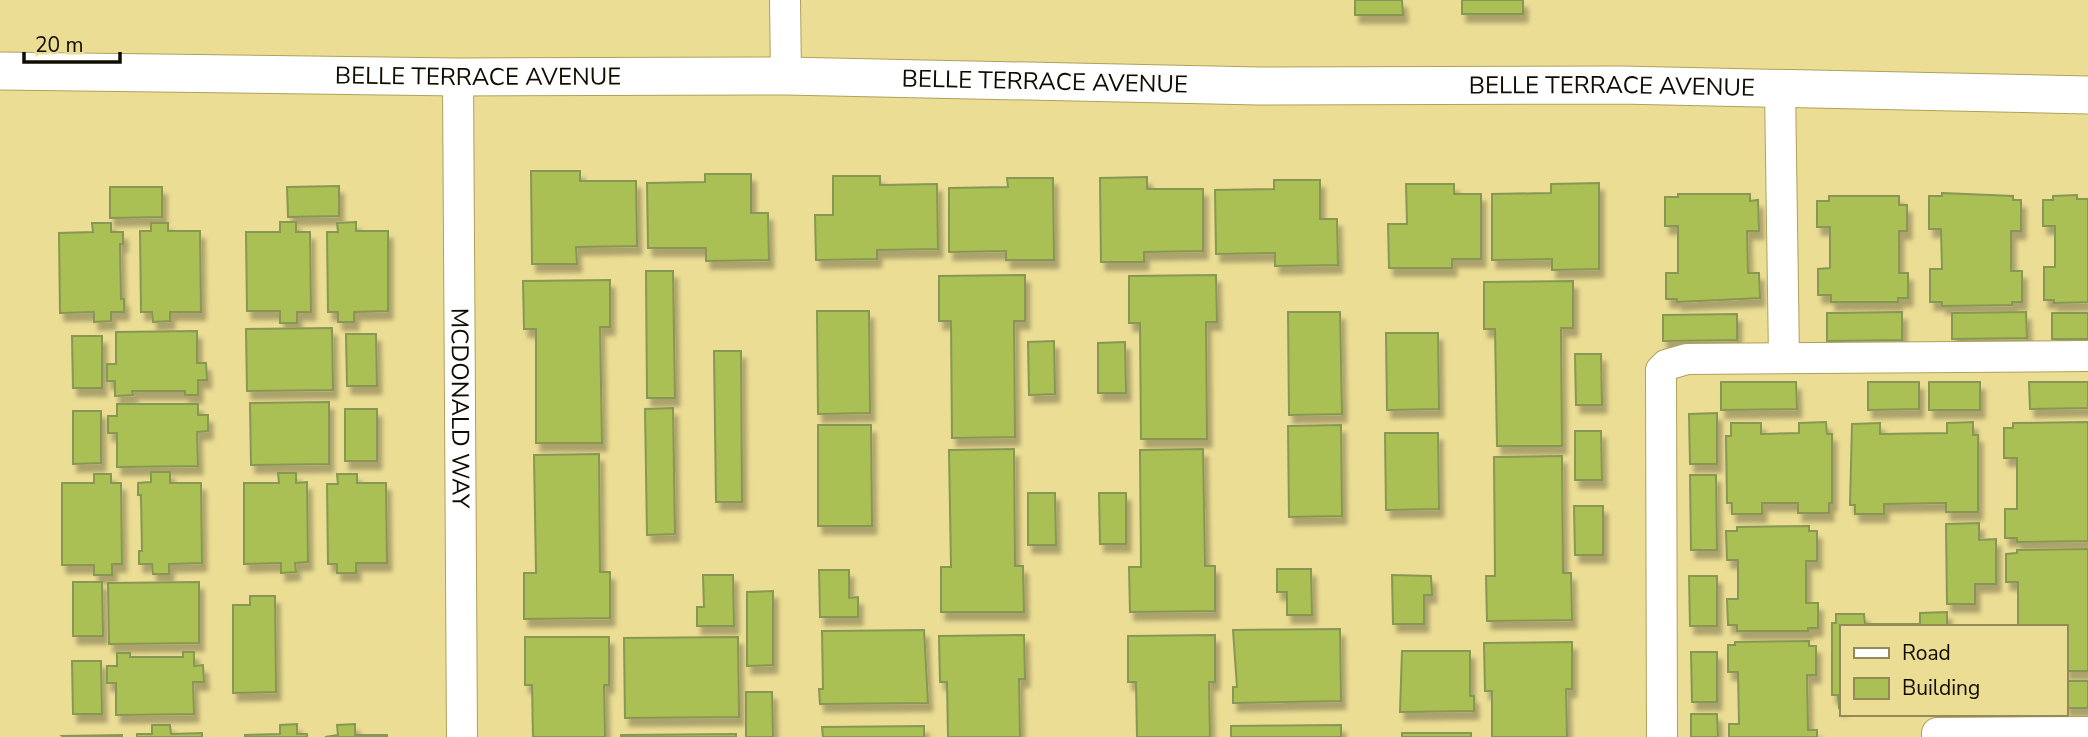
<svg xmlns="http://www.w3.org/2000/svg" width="2088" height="737" font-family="'Nunito Sans',sans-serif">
  <defs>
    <filter id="shadow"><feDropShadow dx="4.5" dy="8" stdDeviation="2" flood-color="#0004"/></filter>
  </defs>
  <rect width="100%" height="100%" fill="#ebdd94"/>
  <g fill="#aac054" stroke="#889753" stroke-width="2" filter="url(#shadow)">
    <polygon points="1355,0 1402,0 1403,15 1355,15"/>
    <rect x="1462" y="0" width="61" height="14"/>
    <polygon points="531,171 580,171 580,181 636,181 637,246 576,247 577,264 532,264"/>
    <polygon points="705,174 751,174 751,213 768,213 769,260 706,261 706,248 648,248 647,183 705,182"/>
    <polygon points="833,176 880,176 880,185 937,184 938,249 877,250 877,259 816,260 815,215 833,215"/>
    <polygon points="1147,177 1147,189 1203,189 1203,251 1144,252 1144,262 1101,262 1100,178"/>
    <polygon points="1007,178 1053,178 1054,260 1006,260 1006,251 949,252 949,188 1008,187"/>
    <polygon points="1274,180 1320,180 1320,219 1337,219 1338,265 1275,266 1275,253 1216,254 1215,190 1274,189"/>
    <polygon points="1599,183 1599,269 1552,270 1552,259 1492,260 1492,194 1551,193 1551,184"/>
    <polygon points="1406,184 1454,184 1454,194 1481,194 1481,259 1452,259 1452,268 1389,268 1388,224 1407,224"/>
    <polygon points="339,186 339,216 288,217 287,187"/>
    <polygon points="110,187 162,187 162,217 110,218"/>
    <polygon points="1942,193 2013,196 2013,200 2021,200 2021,231 2011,231 2011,271 2022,271 2022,302 2012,302 2012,305 1942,306 1942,302 1930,302 1930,269 1942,269 1941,229 1929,229 1929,196 1942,196"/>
    <polygon points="1678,194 1750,194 1750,201 1758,200 1759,231 1747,231 1748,273 1759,273 1760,298 1677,302 1677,299 1666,299 1666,273 1678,273 1678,226 1665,226 1665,197 1678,197"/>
    <polygon points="2077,195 2077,199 2088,199 2088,302 2054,303 2054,300 2044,300 2044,267 2055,267 2055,226 2043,226 2043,200 2053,200 2053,196"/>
    <polygon points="1829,196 1899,196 1899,205 1907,205 1907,231 1899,231 1899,273 1908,273 1908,298 1898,298 1898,302 1831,302 1831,295 1818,295 1818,269 1830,268 1830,227 1817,227 1817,201 1829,201"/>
    <polygon points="280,222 296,222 296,232 310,232 311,312 297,312 297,323 280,323 280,311 247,311 246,232 280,232"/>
    <polygon points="356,222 356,231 388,231 388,311 354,312 354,322 338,322 338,312 328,312 327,232 338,232 337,223"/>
    <polygon points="92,223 111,223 111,232 123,232 123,244 120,244 121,299 124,299 124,312 111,312 111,321 94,322 94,312 60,313 59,233 93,232"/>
    <polygon points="151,223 168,223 168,231 200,231 201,312 170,312 170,321 153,322 152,312 141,312 140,231 151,231"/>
    <polygon points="646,271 673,271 675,398 647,398"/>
    <polygon points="1025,275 1025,321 1014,321 1015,437 952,438 951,321 939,321 939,276"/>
    <polygon points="1216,275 1217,322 1206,322 1207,439 1141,439 1140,323 1129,323 1129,276"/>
    <polygon points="610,280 610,327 600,327 602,443 536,443 536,329 524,329 523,281"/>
    <polygon points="1573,281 1573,328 1561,328 1562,446 1497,446 1495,329 1484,329 1484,282"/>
    <polygon points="817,311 869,311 870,413 818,414"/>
    <polygon points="1288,312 1340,312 1342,414 1289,415"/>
    <polygon points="1902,312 1902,340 1827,341 1827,313"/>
    <polygon points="2026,312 2027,338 1952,339 1952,313"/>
    <rect x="2052" y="313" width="36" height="26"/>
    <polygon points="1737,314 1737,340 1663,341 1663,315"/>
    <polygon points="332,328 333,390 247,391 246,329"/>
    <polygon points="197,331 197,363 206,363 207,380 198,380 198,395 185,395 185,391 132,391 133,395 115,396 115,381 107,381 107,364 116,364 116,332"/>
    <polygon points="1386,333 1438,333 1439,409 1387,410"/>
    <polygon points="346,334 376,334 377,386 347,386"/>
    <polygon points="72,336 102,336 102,388 73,388"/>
    <polygon points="1054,341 1055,394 1029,395 1028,342"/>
    <polygon points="1125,342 1126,393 1098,393 1098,343"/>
    <polygon points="714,351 741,351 742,502 716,502"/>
    <polygon points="1575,354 1601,354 1602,405 1576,405"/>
    <polygon points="1721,382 1796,382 1797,409 1721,410"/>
    <polygon points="1868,382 1919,382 1919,409 1868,410"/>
    <rect x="1929" y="382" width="51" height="28"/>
    <polygon points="2029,382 2088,382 2088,408 2030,409"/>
    <polygon points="329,402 329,464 251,465 250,403"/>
    <polygon points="117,404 198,404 198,415 208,415 208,431 197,432 198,466 117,467 117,433 108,433 108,416 117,416"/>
    <polygon points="673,408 675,534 647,535 645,409"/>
    <rect x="345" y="409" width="32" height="52"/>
    <polygon points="73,411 101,411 101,463 73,464"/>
    <polygon points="1717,413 1717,464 1690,464 1689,414"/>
    <polygon points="1826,422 1827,434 1832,434 1832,503 1829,503 1829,513 1798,513 1798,503 1762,503 1762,514 1732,514 1732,503 1727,503 1726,436 1731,436 1731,423 1761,423 1761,434 1799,433 1799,423"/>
    <polygon points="1973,422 1973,435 1978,435 1978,512 1946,512 1946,503 1884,504 1884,514 1855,514 1855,505 1850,505 1852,424 1880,423 1880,434 1947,433 1947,423"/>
    <polygon points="2088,422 2088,541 2017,542 2017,538 2005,538 2005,509 2017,509 2017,458 2004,458 2004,428 2013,428 2013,423"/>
    <polygon points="818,425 871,425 872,526 818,526"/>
    <polygon points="1341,425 1342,516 1289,517 1288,426"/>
    <polygon points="1575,431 1601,431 1602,480 1575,480"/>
    <polygon points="1385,433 1438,433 1439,509 1386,510"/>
    <polygon points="1014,449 1015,566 1023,566 1024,612 941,612 941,567 951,567 949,450"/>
    <polygon points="1203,449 1205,566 1215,566 1215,611 1130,612 1129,567 1141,567 1140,450"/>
    <polygon points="599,454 600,572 610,572 610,618 524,619 524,573 536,573 534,455"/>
    <polygon points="1562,456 1563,573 1571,573 1572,620 1487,621 1486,576 1495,576 1494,457"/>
    <polygon points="151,472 170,472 170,483 201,483 202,563 169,564 169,574 153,574 152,564 139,564 139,551 142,551 141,495 138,495 138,483 151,482"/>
    <polygon points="278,473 296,473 296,483 307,482 308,562 295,563 296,572 281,573 281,563 244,564 244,483 279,483"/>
    <polygon points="94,474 111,474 111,483 121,483 122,564 112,564 112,575 94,575 94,565 62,565 62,483 94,483"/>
    <polygon points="337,474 357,474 357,483 386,483 387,563 356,563 356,573 337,573 337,564 328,564 327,484 338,484"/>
    <polygon points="1690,475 1716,475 1717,550 1691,550"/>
    <polygon points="1028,493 1055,493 1056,545 1028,545"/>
    <polygon points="1099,493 1126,493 1126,544 1100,544"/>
    <polygon points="1574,506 1603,506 1603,555 1575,555"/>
    <polygon points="1979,523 1979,540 1996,539 1996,584 1975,584 1975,604 1947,604 1946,524"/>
    <polygon points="1809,526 1809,531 1817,531 1817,561 1806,561 1806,603 1818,603 1818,628 1808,628 1808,631 1737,631 1737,625 1728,625 1727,599 1738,599 1738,560 1727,560 1726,531 1737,531 1737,527"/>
    <polygon points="2088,549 2088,671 2065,671 2065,627 2018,627 2018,582 2006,582 2006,554 2017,553 2017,550"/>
    <polygon points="1277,569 1311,569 1312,615 1287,615 1287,592 1277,592"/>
    <polygon points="819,570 849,570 849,598 858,597 858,617 820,617"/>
    <polygon points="703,575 733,575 734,626 697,626 697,607 704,607"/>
    <polygon points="1392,575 1431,576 1432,595 1424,595 1424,624 1393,624"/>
    <polygon points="1689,576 1717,576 1717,626 1690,626"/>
    <polygon points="73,582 102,582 103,636 73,636"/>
    <polygon points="199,582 199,643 109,644 108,583"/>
    <polygon points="773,591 773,665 747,666 747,592"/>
    <polygon points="250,596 275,596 276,692 233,693 233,605 250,605"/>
    <polygon points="1947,612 1947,627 1841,627 1841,708 1839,708 1838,695 1832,695 1832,623 1836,623 1836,614 1864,614 1865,624 1920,624 1920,613"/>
    <polygon points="1340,629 1341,701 1233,703 1233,687 1237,687 1233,630"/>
    <polygon points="924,630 928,703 820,704 819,689 823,689 822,631"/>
    <polygon points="1024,635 1025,679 1019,679 1020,737 948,737 947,682 940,682 939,636"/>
    <polygon points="1215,635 1215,682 1209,682 1210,737 1137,737 1136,682 1128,682 1128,636"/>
    <polygon points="525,637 609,637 609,685 604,685 605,737 533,737 532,685 525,685"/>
    <polygon points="738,637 739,717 625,718 624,638"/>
    <polygon points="1809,641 1809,646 1816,646 1816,675 1807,675 1808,730 1817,730 1817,737 1729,737 1729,724 1739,724 1738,672 1728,672 1728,645 1735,645 1735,642"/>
    <polygon points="1572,642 1572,689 1566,689 1567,737 1492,737 1492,691 1485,691 1484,643"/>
    <polygon points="1402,651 1470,651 1470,696 1474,696 1474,711 1400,712"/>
    <polygon points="183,652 194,652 194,666 203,665 204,682 193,682 194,714 116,715 116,683 107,683 107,666 117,666 117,653 130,653 130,657 183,657"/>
    <polygon points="1691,652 1717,652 1717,702 1692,702"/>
    <polygon points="72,661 101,661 102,714 73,714"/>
    <rect x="2065" y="681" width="23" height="27"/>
    <polygon points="746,692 772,692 773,737 746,737"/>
    <polygon points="1691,714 1717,714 1718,737 1691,737"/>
    <polygon points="297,724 297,734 307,734 307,737 245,737 245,735 280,734 280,725"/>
    <polygon points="355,724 355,735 387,735 387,737 325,737 338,735 337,725"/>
    <polygon points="152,725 170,725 171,734 202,733 202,737 137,737 137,734 152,734"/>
    <polygon points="1341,725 1341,737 1231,737 1231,726"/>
    <polygon points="924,726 924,737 823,737 822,727"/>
    <rect x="1402" y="733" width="69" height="4"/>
    <polygon points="736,734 736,737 621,737 621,735"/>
    <polygon points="122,735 122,737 63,737 62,736"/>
  </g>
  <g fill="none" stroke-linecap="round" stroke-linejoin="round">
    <g stroke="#afa15a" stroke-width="32">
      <g id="minor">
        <polyline points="785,0 786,76"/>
        <path id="s1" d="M458,77L462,737"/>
        <polyline points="1780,88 1784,358"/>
        <polyline points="1662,737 1661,370 1666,365 1687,359 2088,356"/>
        <polyline points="1937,737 1937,733 2088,732"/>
      </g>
    </g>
    <g stroke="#afa15a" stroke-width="39">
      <g id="tertiary">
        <path id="s2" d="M0,71L458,77L786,76L1259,86L1621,85L2088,95"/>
      </g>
    </g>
    <use href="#minor" stroke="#fff" stroke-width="30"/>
    <use href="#tertiary" stroke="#fff" stroke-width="37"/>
  </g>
  <g text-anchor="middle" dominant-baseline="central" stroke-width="5" stroke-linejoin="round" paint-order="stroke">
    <g font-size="24" fill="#100c00" stroke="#ebdd94">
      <text stroke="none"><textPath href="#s2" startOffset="478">BELLE TERRACE AVENUE</textPath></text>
      <text stroke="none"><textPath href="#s2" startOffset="1045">BELLE TERRACE AVENUE</textPath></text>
      <text stroke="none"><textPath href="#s2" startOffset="1612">BELLE TERRACE AVENUE</textPath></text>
      <text stroke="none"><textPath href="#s1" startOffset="331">MCDONALD WAY</textPath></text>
    </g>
  </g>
  <rect x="1840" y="625" width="228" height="91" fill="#ebdd94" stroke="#938959" stroke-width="2"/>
  <rect x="1854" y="648" width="35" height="10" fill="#ffffff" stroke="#938959" stroke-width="2"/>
  <text x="1902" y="660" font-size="21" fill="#100c00">Road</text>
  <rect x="1854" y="678" width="35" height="21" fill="#aac054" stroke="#938959" stroke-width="2"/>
  <text x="1902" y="695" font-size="21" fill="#100c00">Building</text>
  <path d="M24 52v10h96v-10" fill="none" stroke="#100c00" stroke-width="3.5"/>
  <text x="35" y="52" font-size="21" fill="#100c00" stroke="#ebdd94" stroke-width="5" paint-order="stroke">20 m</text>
</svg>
